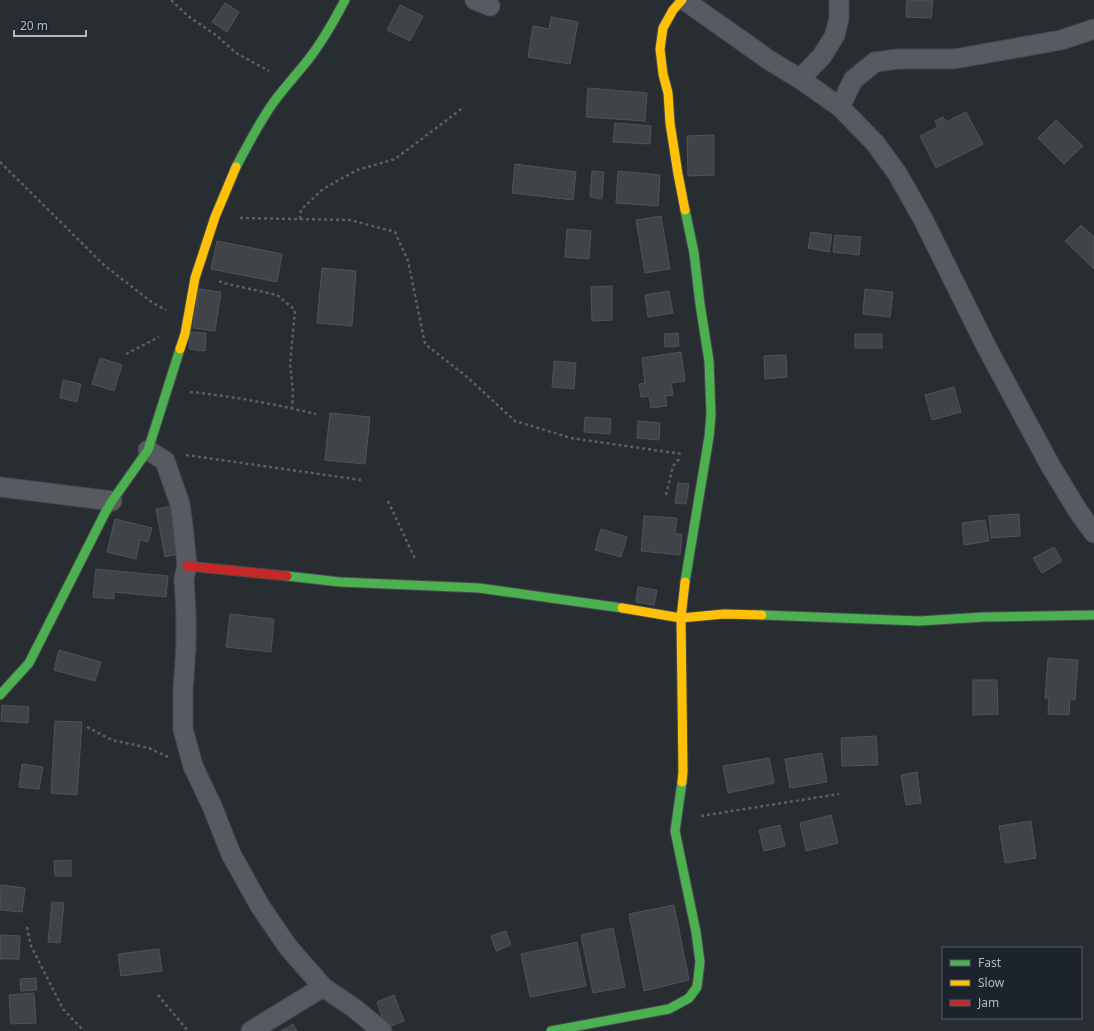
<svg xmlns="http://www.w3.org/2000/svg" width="1094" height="1031" font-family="'Noto Sans',sans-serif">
  <rect width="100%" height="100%" fill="#282d32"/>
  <g fill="#404449" stroke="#4f545a">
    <polygon points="907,0 933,0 931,18 906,17"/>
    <polygon points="225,3 239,12 227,32 212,22"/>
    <polygon points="400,5 423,16 410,41 387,30"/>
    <polygon points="551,17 578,22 570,64 528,57 533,26 549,29"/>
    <polygon points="588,88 647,93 645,121 586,117"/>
    <polygon points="966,112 983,144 936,168 920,136 938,127 935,121 943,117 946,122"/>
    <polygon points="1056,120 1083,146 1064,164 1038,138"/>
    <polygon points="615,123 651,126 650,144 613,142"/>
    <polygon points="714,135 714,175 688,176 687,136"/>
    <polygon points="515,164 576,172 573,200 512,193"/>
    <polygon points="592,171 604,172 602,199 590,197"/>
    <polygon points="618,171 660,175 658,206 616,203"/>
    <polygon points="661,216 670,269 645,273 636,220"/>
    <polygon points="1081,225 1094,237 1094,269 1065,241"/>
    <polygon points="567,229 591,231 589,259 565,257"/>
    <polygon points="811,232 832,235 829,252 808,248"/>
    <polygon points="835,235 861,237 859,255 833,252"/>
    <polygon points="217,241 282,254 277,282 211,269"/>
    <polygon points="322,268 356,271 352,326 317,323"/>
    <polygon points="612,286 612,320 592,321 591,287"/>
    <polygon points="199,289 221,292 215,331 193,328"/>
    <polygon points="865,289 893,292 890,317 863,314"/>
    <polygon points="669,291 673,313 648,317 645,295"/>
    <polygon points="190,332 206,333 205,351 189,349"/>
    <polygon points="678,333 679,346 665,347 664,334"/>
    <rect x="855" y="334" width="27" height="14"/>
    <polygon points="681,352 685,381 671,383 673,395 665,396 667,406 651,408 649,396 641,397 639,384 645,383 642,358"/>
    <polygon points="786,355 787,377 765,379 764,356"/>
    <polygon points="100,358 122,365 114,391 92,384"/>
    <polygon points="554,361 576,363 574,389 552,387"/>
    <polygon points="63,380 81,384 77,402 60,398"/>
    <polygon points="954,387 961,412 932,420 925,395"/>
    <polygon points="330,413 370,417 365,464 325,460"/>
    <polygon points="585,417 611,419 610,434 584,432"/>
    <polygon points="638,421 660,423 659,440 637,438"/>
    <polygon points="678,483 689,484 686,504 675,503"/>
    <polygon points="173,506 182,553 165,557 156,509"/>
    <polygon points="1019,514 1020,536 991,538 989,516"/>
    <polygon points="644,516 677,518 675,534 682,534 680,555 641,551"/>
    <polygon points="115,519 152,528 148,542 140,540 136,559 107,552"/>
    <polygon points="985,520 989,541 964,545 962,523"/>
    <polygon points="601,529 627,537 621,557 595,550"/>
    <polygon points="1054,547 1062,561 1042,573 1033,558"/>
    <polygon points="96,569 168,576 166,597 114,592 114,599 93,597"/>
    <polygon points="638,587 657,590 654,605 636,602"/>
    <polygon points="230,614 274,619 271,652 226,647"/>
    <polygon points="59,650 101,662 95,681 54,670"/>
    <polygon points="1048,658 1078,660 1075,700 1070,699 1069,715 1048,714 1049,698 1045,698"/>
    <polygon points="973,680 997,680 998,714 973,715"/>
    <polygon points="2,705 29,707 28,723 1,721"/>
    <polygon points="55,721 82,722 77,795 51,793"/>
    <polygon points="876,736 878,765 842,766 841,738"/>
    <polygon points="822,753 827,782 790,788 785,759"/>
    <polygon points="769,758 774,783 728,793 723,766"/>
    <polygon points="22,764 43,767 39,789 19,787"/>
    <polygon points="917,772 921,803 906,805 901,775"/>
    <polygon points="831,815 838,843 806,851 800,823"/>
    <polygon points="1031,821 1036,858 1005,863 999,826"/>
    <polygon points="780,825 785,846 764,851 759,830"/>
    <polygon points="71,860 71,876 55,876 54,861"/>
    <polygon points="1,885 25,888 22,912 0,910"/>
    <polygon points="52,902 64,903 60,943 48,942"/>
    <polygon points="674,905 689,980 644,991 629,914"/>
    <polygon points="613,928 625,987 593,993 581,935"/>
    <polygon points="506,931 511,945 496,951 491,936"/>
    <polygon points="0,935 20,936 19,959 0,959"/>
    <polygon points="577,942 586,986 530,997 521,954"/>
    <polygon points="159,949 162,971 121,976 118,954"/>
    <polygon points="36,978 37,990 21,991 20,979"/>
    <polygon points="34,993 36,1023 11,1024 9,995"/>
    <polygon points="394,995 404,1021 386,1028 377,1002"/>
    <polygon points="293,1024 297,1031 281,1031"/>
  </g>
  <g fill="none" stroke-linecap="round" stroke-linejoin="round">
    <g stroke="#46494d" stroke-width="21">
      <g id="street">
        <polyline points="475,0 490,6"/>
        <polyline points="684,0 769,60 800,79 840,107 875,143 897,173 923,219 986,346 1050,465 1078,511 1094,533"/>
        <polyline points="800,79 822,56 835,35 839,18 839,0"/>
        <polyline points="840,107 853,80 875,62 898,59 954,59 1061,40 1094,29"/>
        <polyline points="148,450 165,461 180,504 183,526 187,566 184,579 186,614 186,646 183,690 183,729 193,766 212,806 231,854 260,906 288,947 323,987 354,1008 382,1031"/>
        <polyline points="0,487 112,501"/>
        <polyline points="251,1031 323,987"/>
      </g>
    </g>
    <g stroke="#46494d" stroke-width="11">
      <g id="fast">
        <path d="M236,167C247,146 259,123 273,103C284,88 296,75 308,60C323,41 334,21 345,0"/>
        <polyline points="287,576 340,582 479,588 622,608"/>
        <polyline points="685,582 709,437 711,415 709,361 700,304 694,253 685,210"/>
        <polyline points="762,615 919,621 984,617 1094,615"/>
        <polyline points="0,695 29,663 105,513 112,501 148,450 180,349"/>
        <polyline points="551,1031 669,1009 689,998 697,987 700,962 696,932 675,831 682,782"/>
      </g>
    </g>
    <g stroke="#46494d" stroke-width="11">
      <g id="slow">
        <polyline points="682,0 673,10 663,28 660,49 663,74 668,93 670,123 678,174 685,210"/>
        <polyline points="180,349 185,334 195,278 215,217 236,167"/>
        <polyline points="622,608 681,618 724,614 762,615"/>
        <polyline points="682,782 683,772 681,618 685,582"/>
      </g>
    </g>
    <g stroke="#46494d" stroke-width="11">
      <polyline id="jam" points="187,566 287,576"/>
    </g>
    <g stroke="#5b6064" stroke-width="2.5" stroke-dasharray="3 3" stroke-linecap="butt">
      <polyline points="171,0 188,16 217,36 236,53 269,71"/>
      <polyline points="0,162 105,266 153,303 166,310"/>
      <polyline points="240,218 350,220 395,232 408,261 425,344 467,377 515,421 571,438 682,454"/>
      <polyline points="300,219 301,210 323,189 357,170 395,159 464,107"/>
      <polyline points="219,281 223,283 277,295 295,310 290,364 293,391 292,408"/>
      <polyline points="126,354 159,337"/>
      <path d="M190,392C232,396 274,404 316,414"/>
      <polyline points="186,455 361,480"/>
      <polyline points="666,495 673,466 681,457"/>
      <polyline points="388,501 416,561"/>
      <polyline points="87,727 112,740 149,748 168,757"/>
      <polyline points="701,816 839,794"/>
      <polyline points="27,927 31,946 63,1009 84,1031"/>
      <polyline points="158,995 188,1031"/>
    </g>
    <use href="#street" stroke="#575b61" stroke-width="19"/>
    <use href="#fast" stroke="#4caf50" stroke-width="9"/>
    <use href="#slow" stroke="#ffc107" stroke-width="9"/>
    <use href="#jam" stroke="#c62828" stroke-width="9"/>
  </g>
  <rect x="942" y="947" width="140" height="72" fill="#1c232c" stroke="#585f68"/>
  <rect x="950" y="960" width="20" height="6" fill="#4caf50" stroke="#585f68"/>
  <text x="978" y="967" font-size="12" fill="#b1b9c3">Fast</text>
  <rect x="950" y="980" width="20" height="6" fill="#ffc107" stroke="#585f68"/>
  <text x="978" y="987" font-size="12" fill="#b1b9c3">Slow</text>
  <rect x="950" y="1000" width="20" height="6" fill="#c62828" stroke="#585f68"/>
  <text x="978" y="1007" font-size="12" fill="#b1b9c3">Jam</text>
  <path d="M14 30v6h72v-6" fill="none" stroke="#b1b9c3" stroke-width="2"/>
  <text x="20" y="30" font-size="12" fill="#b1b9c3" stroke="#1c232c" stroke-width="3" paint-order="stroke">20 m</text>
</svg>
